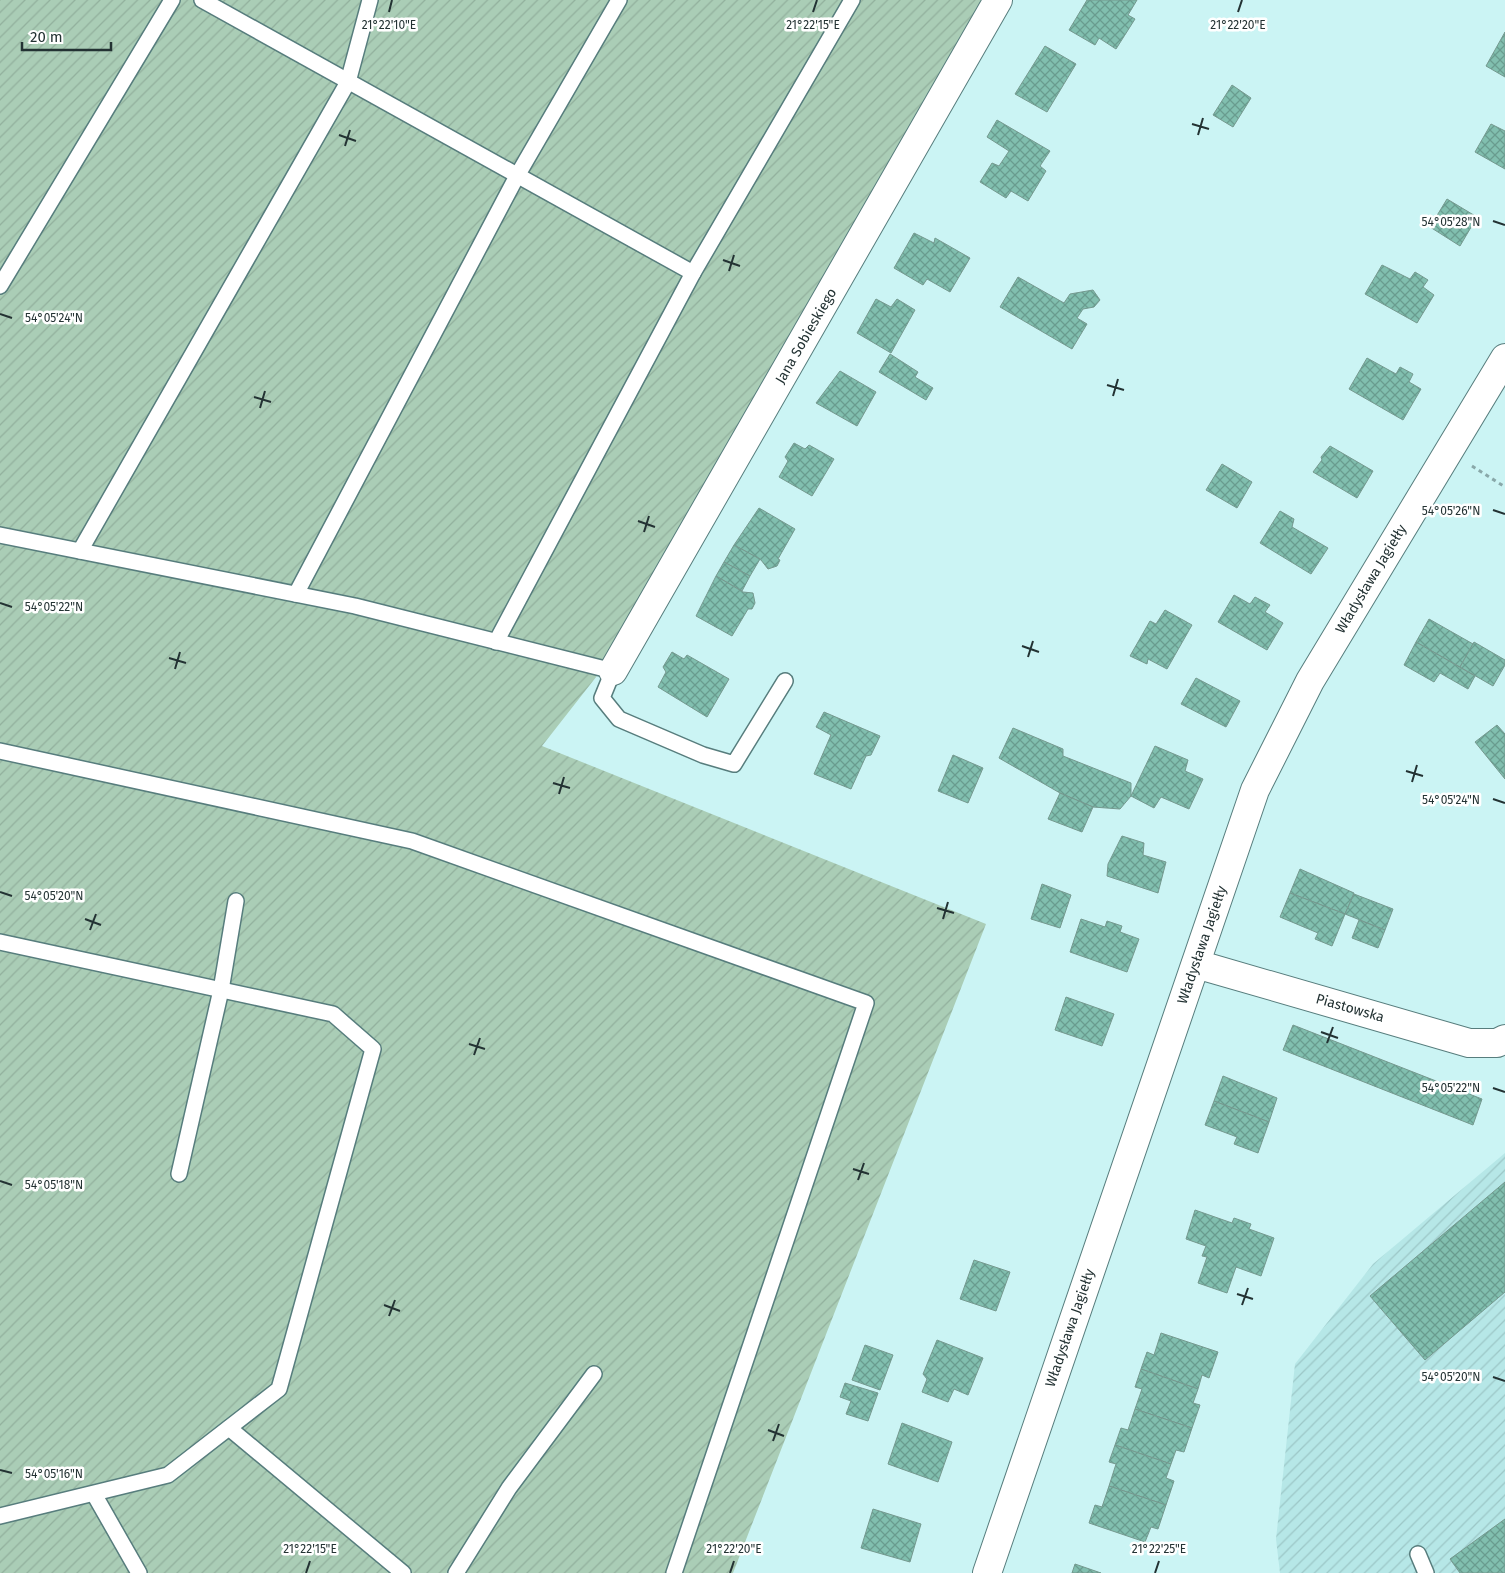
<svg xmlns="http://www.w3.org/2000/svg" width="1505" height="1573" font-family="'Fira Sans',sans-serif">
  <defs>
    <pattern id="industrial-furrows" width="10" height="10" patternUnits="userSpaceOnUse" patternTransform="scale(1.25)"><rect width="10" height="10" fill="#b6e7e7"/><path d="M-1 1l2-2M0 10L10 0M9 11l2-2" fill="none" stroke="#9cc7c7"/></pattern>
    <pattern id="garden-furrows" width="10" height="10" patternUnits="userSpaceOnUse" patternTransform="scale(1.25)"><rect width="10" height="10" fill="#aacdb6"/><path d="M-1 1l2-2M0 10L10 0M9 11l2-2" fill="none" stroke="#92b09d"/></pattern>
    <pattern id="building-cross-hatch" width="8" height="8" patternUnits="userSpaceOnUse" patternTransform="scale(1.25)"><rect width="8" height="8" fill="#81bfaf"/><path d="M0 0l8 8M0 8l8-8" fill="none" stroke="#699c8f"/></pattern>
  </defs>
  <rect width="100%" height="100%" fill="#cbf4f4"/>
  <polygon fill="url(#industrial-furrows)" points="1505,1153 1505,1573 1280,1573 1276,1539 1295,1364 1373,1264"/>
  <polygon fill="url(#garden-furrows)" points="0,0 986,0 647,612 542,746 986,924 733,1573 0,1573"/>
  <g fill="url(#building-cross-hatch)" stroke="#75998f">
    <polygon points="1087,0 1137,0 1128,15 1135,19 1116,49 1099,38 1095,45 1069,30"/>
    <polygon points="1505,32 1505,77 1486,66"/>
    <polygon points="1045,46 1076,64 1047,112 1015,94"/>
    <polygon points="1232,85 1251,98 1233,127 1213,115"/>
    <polygon points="997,120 1050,151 1040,166 1046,171 1028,201 1011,191 1006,198 980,182 992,163 999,166 1009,151 987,137"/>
    <polygon points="1491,124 1505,131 1505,169 1475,152"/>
    <polygon points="1447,199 1477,217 1460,246 1430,227"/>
    <polygon points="914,233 934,243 935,238 970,258 950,292 927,279 923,285 894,268"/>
    <polygon points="1382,265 1410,279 1415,272 1428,280 1423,287 1434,295 1417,323 1365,294"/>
    <polygon points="1018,277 1064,303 1070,294 1093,290 1100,300 1094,307 1083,309 1077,318 1087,324 1072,349 1000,307"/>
    <polygon points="876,299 891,307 897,299 915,310 891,353 857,333"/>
    <polygon points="890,354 918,372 915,377 933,388 926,400 879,372"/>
    <polygon points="1367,358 1396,374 1400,367 1413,374 1409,382 1421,389 1403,420 1349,389"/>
    <polygon points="840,371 876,392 857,426 816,403"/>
    <polygon points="794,443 805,449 809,445 834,459 812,496 779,477 788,461 785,457"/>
    <polygon points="1330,446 1373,471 1357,498 1313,472 1322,460 1321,457"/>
    <polygon points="1222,464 1252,482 1237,508 1206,490"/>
    <polygon points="759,508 795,529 778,559 780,560 777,566 768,569 761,560 734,545"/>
    <polygon points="1280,511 1294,519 1292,527 1328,548 1311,574 1260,543"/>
    <polygon points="734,545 760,559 750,576 724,562"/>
    <polygon points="724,562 750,576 742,591 716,576"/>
    <polygon points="716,576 743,592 753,593 755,603 752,609 748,609 732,636 696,616"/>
    <polygon points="1234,595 1250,604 1255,597 1270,605 1265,612 1283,623 1267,650 1218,622"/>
    <polygon points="1165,610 1192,625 1167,669 1148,659 1147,664 1130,656 1150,621 1156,624"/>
    <polygon points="1429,619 1473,644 1460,667 1416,642"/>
    <polygon points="1416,642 1475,676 1468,689 1440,673 1434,682 1404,665"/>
    <polygon points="1474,642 1505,660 1505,665 1493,686 1460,667"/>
    <polygon points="672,652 684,659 687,655 729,679 707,717 658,687 666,672 663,667"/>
    <polygon points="1196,678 1240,701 1226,727 1181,704"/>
    <polygon points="824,712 880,736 871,755 866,756 851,789 814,774 831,735 816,727"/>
    <polygon points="1497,725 1505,734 1505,779 1475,742"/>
    <polygon points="1013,728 1063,749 1063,756 1131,783 1131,796 1120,809 1093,807 1060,793 999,758"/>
    <polygon points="1155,746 1188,760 1185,771 1203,779 1189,809 1161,797 1154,808 1131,796"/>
    <polygon points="953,755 983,768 968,803 938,791"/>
    <polygon points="1060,793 1093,807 1082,832 1048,819"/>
    <polygon points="1122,836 1144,843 1143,855 1166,862 1158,893 1107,876 1108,864"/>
    <polygon points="1300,869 1354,893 1345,914 1290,893"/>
    <polygon points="1042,884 1071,895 1060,928 1031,919"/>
    <polygon points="1290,893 1345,914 1332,946 1315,939 1318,933 1280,917"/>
    <polygon points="1354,894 1393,909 1385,930 1345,914"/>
    <polygon points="1081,919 1105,927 1107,921 1122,926 1120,932 1139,939 1127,972 1070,952"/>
    <polygon points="1359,920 1385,930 1378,948 1352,938"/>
    <polygon points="1066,997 1114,1014 1102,1046 1055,1030"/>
    <polygon points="1293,1025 1482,1099 1473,1125 1283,1050"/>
    <polygon points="1223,1076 1277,1098 1269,1122 1214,1101"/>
    <polygon points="1214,1101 1269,1122 1258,1153 1234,1144 1237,1137 1205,1125"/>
    <polygon points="1505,1182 1505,1292 1425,1360 1370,1296"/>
    <polygon points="1195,1210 1232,1223 1234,1218 1251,1224 1249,1229 1274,1238 1261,1276 1236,1267 1227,1293 1198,1283 1207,1257 1202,1256 1206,1246 1186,1239"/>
    <polygon points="974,1260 1010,1272 996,1311 960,1299"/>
    <polygon points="1161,1333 1218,1352 1209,1378 1202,1375 1198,1389 1141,1369 1147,1352 1154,1355"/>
    <polygon points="937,1340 983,1358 968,1395 954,1389 948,1402 922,1392 927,1379 923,1374"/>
    <polygon points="865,1345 893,1355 880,1390 852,1380"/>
    <polygon points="1141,1369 1198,1389 1193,1403 1200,1405 1192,1428 1135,1409 1142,1389 1135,1387"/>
    <polygon points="845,1383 878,1393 868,1421 846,1414 851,1401 840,1397"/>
    <polygon points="1135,1409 1192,1428 1184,1452 1176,1450 1171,1464 1115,1445 1121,1428 1128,1430"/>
    <polygon points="902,1423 952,1442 938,1482 888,1464"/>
    <polygon points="1115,1445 1171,1464 1166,1478 1174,1481 1166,1505 1109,1486 1116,1464 1109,1462"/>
    <polygon points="1109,1486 1166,1505 1158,1529 1151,1527 1145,1542 1089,1523 1095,1505 1102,1507"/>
    <polygon points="873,1509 921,1524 910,1562 861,1548"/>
    <polygon points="1505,1519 1505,1573 1460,1573 1450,1559"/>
    <polygon points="1075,1564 1101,1573 1072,1573"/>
  </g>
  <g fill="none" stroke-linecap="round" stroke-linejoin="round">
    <g stroke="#577d7d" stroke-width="18">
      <g id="lane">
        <polyline points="202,0 693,273 852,0"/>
        <polyline points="0,286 172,0"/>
        <polyline points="0,535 355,606 613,671 602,698 619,719 703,755 734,764 785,681"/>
        <polyline points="80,551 348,82 370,0"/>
        <polyline points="296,594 517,176 619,0"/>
        <polyline points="496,642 693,273"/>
        <polyline points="0,751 412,841 866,1003 674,1573"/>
        <polyline points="0,942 333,1014 373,1049 279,1389 168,1475 0,1516"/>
        <polyline points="179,1174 221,990 236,901"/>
        <polyline points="229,1428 403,1573"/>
        <polyline points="94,1494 139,1573"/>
        <polyline points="1418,1554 1426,1573"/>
        <polyline points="456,1573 509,1488 594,1374"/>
      </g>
    </g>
    <g stroke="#577d7d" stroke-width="30">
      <g id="street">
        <polyline points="613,671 998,0"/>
        <polyline points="1196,964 1469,1043 1497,1043 1505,1039"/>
        <polyline points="987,1573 1255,790 1310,681 1505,358"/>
      </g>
    </g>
    <polyline stroke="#89a8a9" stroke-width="3" stroke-dasharray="4 4" stroke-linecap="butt" points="1472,466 1505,487"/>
    <use href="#lane" stroke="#fff" stroke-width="15"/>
    <use href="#street" stroke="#fff" stroke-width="28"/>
  </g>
  <path fill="none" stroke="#233233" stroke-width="2" d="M389,12L392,0M813,12L817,0M1238,12L1242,0M1192,124L1209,129M339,135L356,141M1198,135L1203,118M345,146L350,130M1493,221L1505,225M723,260L740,266M729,271L734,255M0,314L12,318M1107,385L1124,390M1113,396L1118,379M254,397L271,402M260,408L265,391M1493,510L1505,514M638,521L655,527M644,532L649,516M0,603L12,607M1022,646L1039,652M1028,657L1033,641M169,658L186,663M175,669L180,652M1406,771L1423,776M1412,782L1417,765M553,783L570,788M559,794L564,777M1493,799L1505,803M0,892L12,896M937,908L954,913M85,919L101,925M943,919L948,902M90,930L96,914M1321,1032L1338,1038M1327,1043L1333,1027M469,1044L485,1049M474,1055L480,1038M1493,1088L1505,1092M853,1169L869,1174M858,1180L864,1163M0,1181L12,1185M1237,1294L1253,1299M384,1305L400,1311M1242,1305L1248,1288M389,1316L395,1300M1493,1377L1505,1381M768,1430L784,1436M773,1441L779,1424M0,1470L12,1473M306,1573L310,1561M730,1573L734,1561M1155,1573L1159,1561"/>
  <g text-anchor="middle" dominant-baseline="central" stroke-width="5" stroke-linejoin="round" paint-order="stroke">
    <g font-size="14" fill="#233233" stroke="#fff">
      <text transform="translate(806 336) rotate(-60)">Jana Sobieskiego</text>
      <text transform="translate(1371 579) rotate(-59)">Władysława Jagiełły</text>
      <text transform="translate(1202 945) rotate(-71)">Władysława Jagiełły</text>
      <text transform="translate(1350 1008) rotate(16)">Piastowska</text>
      <text transform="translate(1070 1328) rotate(-71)">Władysława Jagiełły</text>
    </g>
  </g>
  <g font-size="12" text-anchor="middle" fill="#233233" stroke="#fff" stroke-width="5" stroke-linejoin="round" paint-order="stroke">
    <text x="389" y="29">21°22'10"E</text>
    <text x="813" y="29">21°22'15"E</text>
    <text x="1238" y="29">21°22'20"E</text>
    <text x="1451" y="226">54°05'28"N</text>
    <text x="54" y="322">54°05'24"N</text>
    <text x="1451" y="515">54°05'26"N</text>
    <text x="54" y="611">54°05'22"N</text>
    <text x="1451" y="804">54°05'24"N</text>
    <text x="54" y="900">54°05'20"N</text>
    <text x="1451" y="1092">54°05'22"N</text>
    <text x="54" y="1189">54°05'18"N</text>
    <text x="1451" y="1381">54°05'20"N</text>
    <text x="54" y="1478">54°05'16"N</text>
    <text x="310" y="1553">21°22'15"E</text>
    <text x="734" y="1553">21°22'20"E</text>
    <text x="1159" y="1553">21°22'25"E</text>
  </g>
  <path d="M22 42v8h89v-8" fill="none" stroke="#233233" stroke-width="2.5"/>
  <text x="30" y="42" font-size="15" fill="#233233" stroke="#ffffff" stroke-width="4" paint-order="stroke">20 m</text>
</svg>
